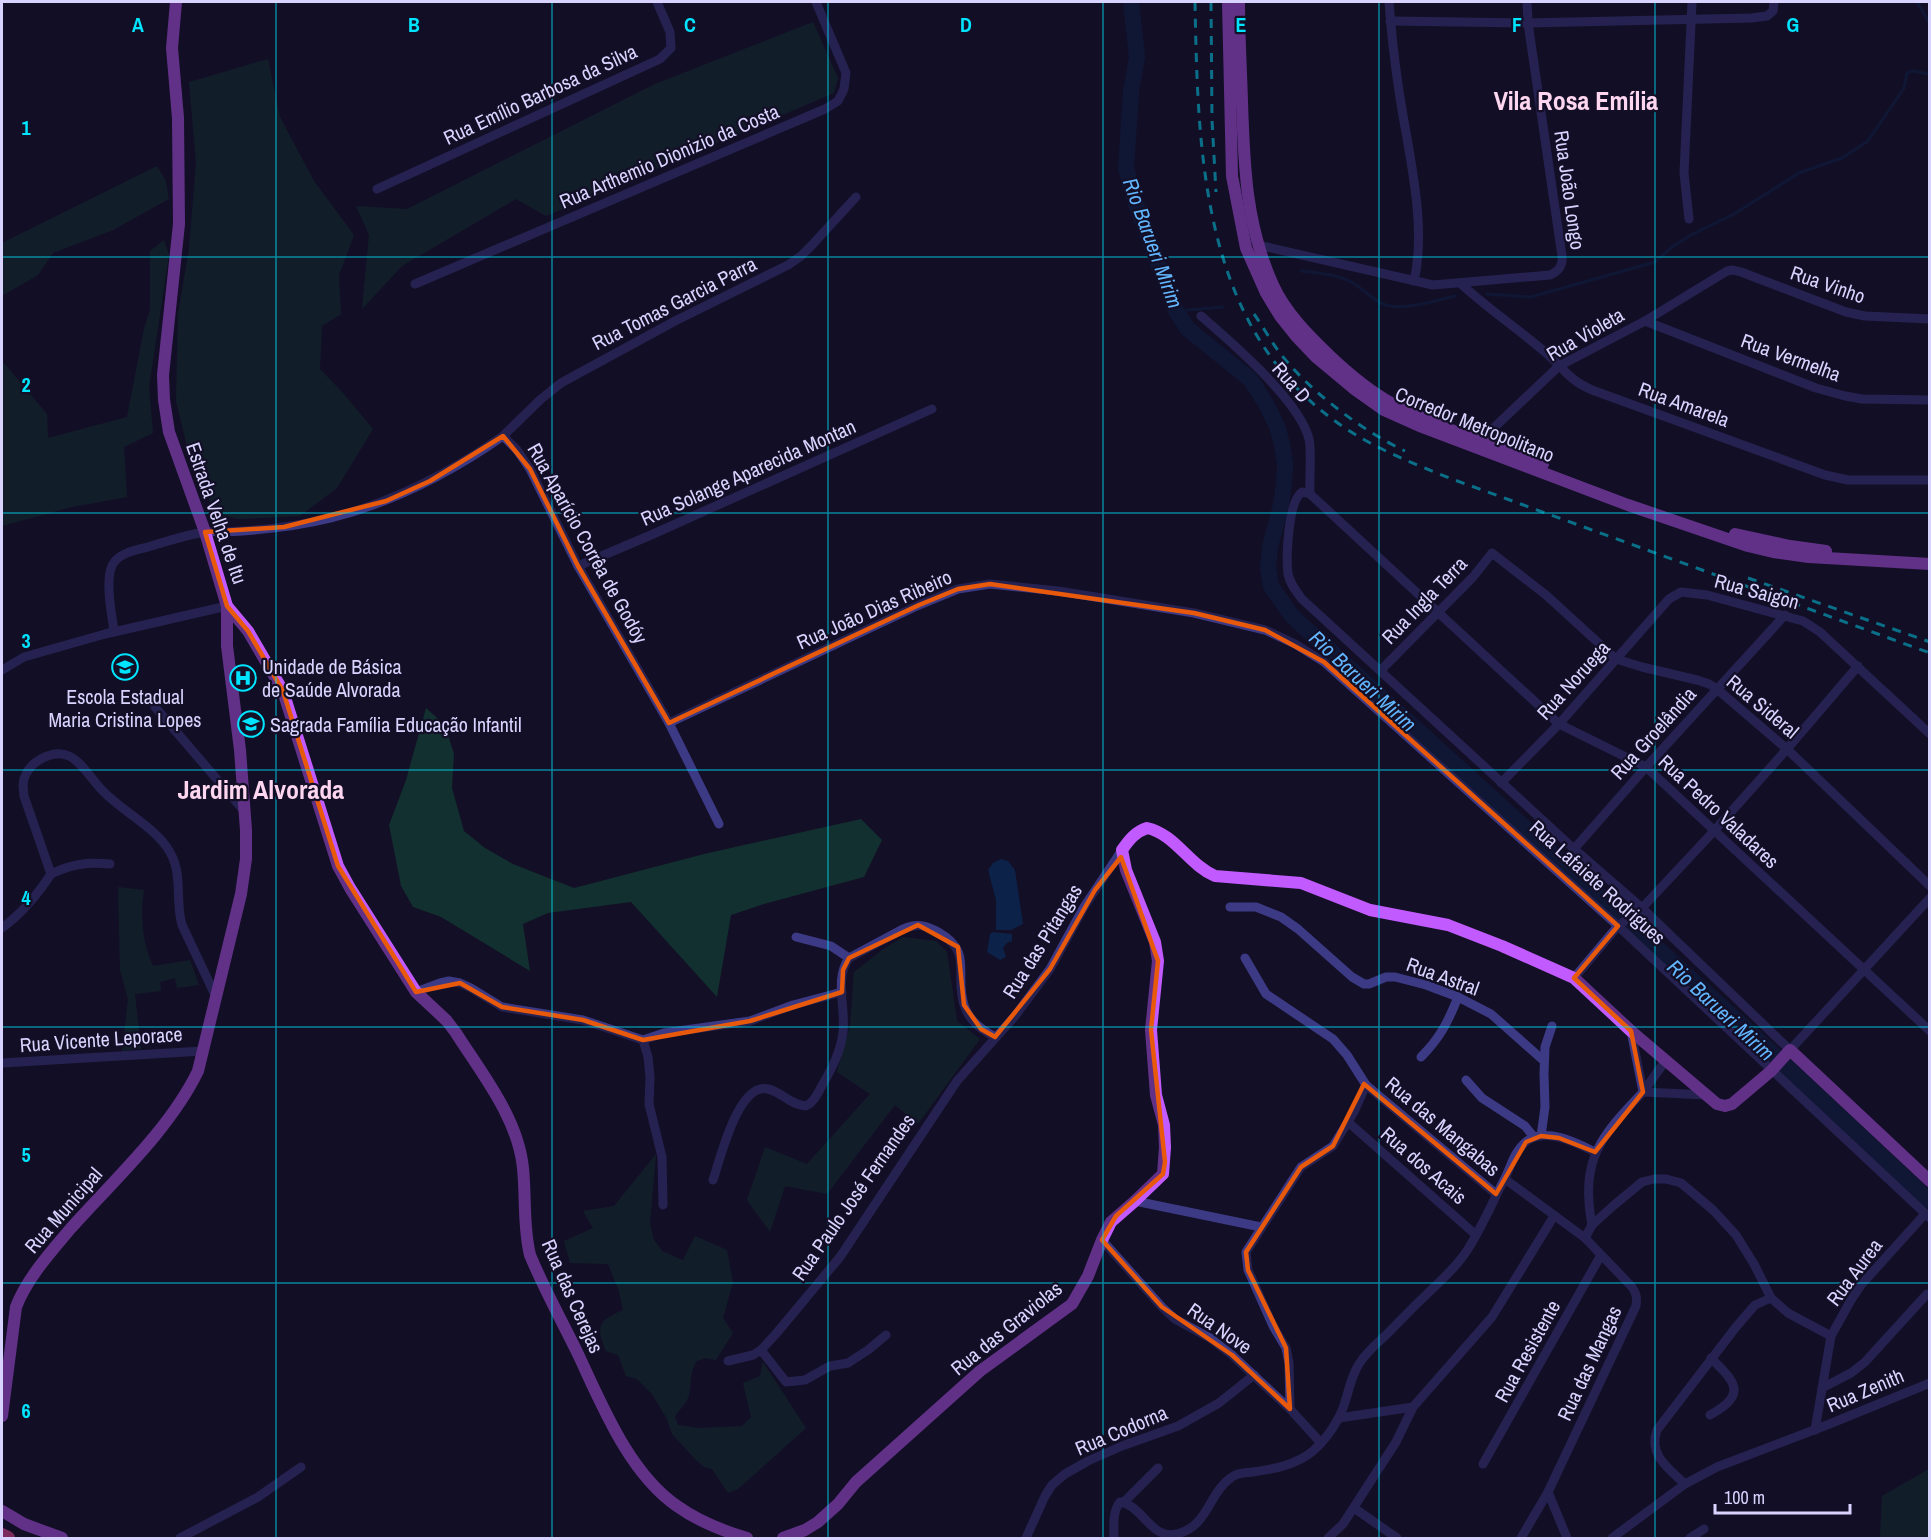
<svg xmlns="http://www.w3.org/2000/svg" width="1931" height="1540" font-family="'Archivo Narrow',sans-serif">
  <rect width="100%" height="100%" fill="#130f26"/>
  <g fill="#12302f">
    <polygon points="813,22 838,78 834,93 546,216 516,199 402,266 362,309 369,235 356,206 407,209 655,84"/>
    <polygon points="268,59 280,117 314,181 354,235 339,275 341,314 322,326 320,369 343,393 373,429 337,488 300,516 238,519 215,513 189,455 176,401 178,314 189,249 196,163 189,82"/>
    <polygon points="157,166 166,181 169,199 113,230 53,253 38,275 2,296 2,243"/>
    <polygon points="164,240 169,255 149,387 153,433 124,447 127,497 72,507 2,526 2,361 47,414 48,438 127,417 144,329 150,310 150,251"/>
    <polygon points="426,708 445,725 454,754 452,788 464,831 485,848 513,864 574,888 704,854 861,819 882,840 864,877 764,904 731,915 717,997 631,902 548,913 523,924 530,971 441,917 413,907 401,886 389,825 406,780"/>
    <path d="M118,887L144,890C140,915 142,942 153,966L190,960L199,985L177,988L175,978L160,982L161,991L135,994L141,1049L122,1051L128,999L120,970Z"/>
    <polygon points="903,937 936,941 947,952 957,1021 980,1039 918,1124 895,1105 827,1194 785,1186 770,1232 747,1200 765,1147 807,1164 870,1094 837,1072 850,1026 854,972 882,950"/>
    <path d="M656,1154L650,1224L654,1240L663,1252C671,1253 675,1258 683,1260L695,1236L727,1250L733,1282L723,1318L733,1333L716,1360L705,1358L697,1361C689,1374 692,1381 689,1395C687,1403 680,1409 675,1416L678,1425L700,1428L742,1426L751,1417L743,1383L760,1376L763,1362L806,1428L738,1489L728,1493L712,1469L704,1467L696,1460L672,1434L667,1419L652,1394L637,1379L626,1376L618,1355L606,1351C595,1324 599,1321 623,1310L619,1291L608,1264L570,1263L564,1241L593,1228L583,1211L614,1206Z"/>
    <polygon points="1929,1469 1929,1538 1880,1538 1882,1496"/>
  </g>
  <g fill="#0c2248">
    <polygon points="1001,859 1008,861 1015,870 1023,924 1011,930 996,930 996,900 988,870 993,863"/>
    <polygon points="993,932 1012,934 1012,941 1007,943 1003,948 1006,957 1000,960 987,952 990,934"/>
  </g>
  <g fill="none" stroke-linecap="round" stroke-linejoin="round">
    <g stroke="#0c2248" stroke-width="3">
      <polyline points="1917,2 1930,24"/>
      <path d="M1301,271C1318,273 1335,274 1351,282C1363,288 1373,301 1386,305C1405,311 1437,300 1455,296"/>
      <polyline points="1487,294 1531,297 1655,262 1672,247 1691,235 1734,214 1799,173 1842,158 1868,141 1904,88 1907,73 1913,71 1928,74 1930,73"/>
      <polyline points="1176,311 1223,307"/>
    </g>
    <polyline stroke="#0c2248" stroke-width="16" points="1131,2 1137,57 1131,92 1126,168 1136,204 1176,311 1188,329 1251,380 1266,404 1277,426 1282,444 1285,463 1284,483 1281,505 1270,547 1268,568 1271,586 1292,616 1755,1037 1930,1201"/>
    <g stroke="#3d3a85" stroke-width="9">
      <path d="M1389,2C1391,29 1394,57 1398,84C1406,144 1428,221 1414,281"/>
      <polyline points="1390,21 1528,23 1751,18 1767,16 1773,11 1774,2"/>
      <polyline points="377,189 660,59 671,48 670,32 657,2"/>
      <polyline points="1689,219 1684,173 1692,2"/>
      <path d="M1258,245L1433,285L1550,275C1559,271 1563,266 1562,256L1528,23L1527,2"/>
      <path d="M1460,283C1487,308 1517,328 1545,352C1564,368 1567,379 1592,390L1825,475L1848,480H1930"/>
      <polyline points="415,284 825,109 838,101 844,89 846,73 816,2"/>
      <path d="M1201,316C1231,342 1300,401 1309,439C1312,451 1309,479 1310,494"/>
      <polyline points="1645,321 1816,388 1845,396 1862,399 1930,400"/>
      <polyline points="503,436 541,399 561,383 675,321 788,265 801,256 812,245 856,197"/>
      <polyline points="1481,440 1559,366 1645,321 1727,271 1733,270 1741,272 1846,312 1865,316 1930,319"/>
      <path d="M1310,494L1302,492C1288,501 1286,558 1288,574C1290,584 1296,591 1302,599L1574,849L1642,908L1790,1050L1930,898"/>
      <polyline points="1310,494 1559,724 1646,767 1930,1031"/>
      <polyline points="578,566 651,535 932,409"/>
      <path d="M114,632C112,614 103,574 115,561C123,552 137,550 148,547C167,541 186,535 205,532C217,531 230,532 242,531C271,529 303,525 331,518C394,502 450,473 503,436L517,450L530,469L578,566L669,723L719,824"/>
      <polyline points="2,670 24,657 105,634 227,606"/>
      <polyline points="1381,670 1473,577 1492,553 1546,595 1616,659 1642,667 1697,680 1709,684 1717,689 1787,749 1930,886"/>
      <polyline points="155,707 245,812"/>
      <polyline points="669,723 919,605 958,589 990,584 1058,591 1194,613 1265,630 1295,644 1324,662 1618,926 1930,1218"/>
      <polyline points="1501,783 1559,724 1669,599 1681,592 1707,595 1803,621 1820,632 1930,734"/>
      <polyline points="1574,849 1646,767 1785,615"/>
      <path d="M51,874C72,864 87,862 110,864"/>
      <polyline points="1230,907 1256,907 1281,917 1298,929 1352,977 1364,984 1369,984 1386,977 1395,977 1426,985 1458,997 1491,1014 1544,1061"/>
      <path d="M2,928C21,914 38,894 51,874L24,796C23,788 22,781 26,774C33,760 54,749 69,756C82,762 91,779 101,789C119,809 151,825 166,846C185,872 174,897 182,925L216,997"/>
      <polyline points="796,937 831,946 849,958"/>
      <polyline points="1245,958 1266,994 1333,1039 1347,1055 1366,1085 1496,1194"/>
      <polyline points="1574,978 1618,926 1642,908 1714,831 1787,749 1858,666"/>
      <polyline points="416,992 440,983 449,981 460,983 471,988 502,1007 583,1020 643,1040"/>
      <polyline points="1631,1031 1643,1092 1666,1060"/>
      <polyline points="643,1040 664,1033 750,1021 793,1005 842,992"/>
      <polyline points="643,1040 648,1057 650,1077 649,1104 662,1157 663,1205"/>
      <path d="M1421,1057C1440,1038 1448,1022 1458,997"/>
      <polyline points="2,1063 203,1051"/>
      <polyline points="1466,1080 1482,1098 1525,1126 1534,1137"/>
      <polyline points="1348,1122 1476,1235"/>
      <polyline points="1541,1136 1545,1107 1544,1074 1545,1047 1552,1026"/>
      <path d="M1505,1179L1585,1238L1632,1287C1637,1294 1637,1298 1636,1306L1548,1492L1521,1538"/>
      <path d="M713,1180C720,1160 738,1082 768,1089C782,1092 790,1105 806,1106C815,1102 818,1092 823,1084C832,1068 841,1051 843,1032C846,1008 834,979 849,958L903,929C916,923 926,925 938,932C974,952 954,973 964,1005C969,1021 982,1030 995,1037"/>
      <polyline points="1135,1201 1261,1227"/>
      <path d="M1592,1225C1580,1160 1600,1137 1643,1092L1707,1095"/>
      <polyline points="1585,1238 1592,1225 1613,1206 1642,1182 1654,1179 1666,1179 1681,1183 1713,1210 1736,1235 1754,1264 1771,1298 1788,1313 1831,1336"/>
      <polyline points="1102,1240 1162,1307 1175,1319 1210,1338 1232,1355 1290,1409 1321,1443"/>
      <polyline points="761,1350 786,1382 805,1380 830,1366 848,1363 868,1350 886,1335"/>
      <polyline points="728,1361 753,1355 761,1350 775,1335 840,1257 957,1081 1015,1016 1050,969 1084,907 1122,850"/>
      <polyline points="1822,1388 1851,1373 1865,1362 1927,1294"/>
      <polyline points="1290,1409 1289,1363 1286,1348 1273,1326 1248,1270 1246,1252 1301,1167 1333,1146 1354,1112 1366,1085"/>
      <path d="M1710,1415C1717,1411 1726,1406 1730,1400C1743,1385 1721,1369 1711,1358"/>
      <polyline points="1339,1418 1413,1407"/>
      <polyline points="1815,1430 1831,1336 1851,1300 1861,1285 1925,1214"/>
      <polyline points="1483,1464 1601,1255"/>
      <path d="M1685,1484C1668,1468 1648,1455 1657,1430L1736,1327L1755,1305L1771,1298"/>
      <polyline points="1548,1492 1567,1538"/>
      <polyline points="1124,1502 1158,1468"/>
      <polyline points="1354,1508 1397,1538"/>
      <polyline points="180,1538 258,1497 301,1467"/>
      <polyline points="1026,1538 1045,1496 1052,1485 1065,1474 1088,1461 1122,1446 1178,1426 1219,1403 1254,1375"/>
      <path d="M1114,1538C1114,1526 1112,1512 1120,1502C1143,1505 1150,1540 1177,1534C1209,1526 1208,1493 1232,1477C1238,1472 1246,1473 1253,1472C1274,1469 1296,1465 1313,1451C1322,1443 1332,1430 1338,1419C1348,1402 1348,1381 1359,1364C1367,1351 1379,1342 1390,1331C1402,1319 1413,1307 1425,1296C1440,1281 1457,1267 1468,1249C1482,1227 1492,1203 1504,1180C1511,1167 1514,1151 1527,1141C1546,1127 1577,1143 1595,1152"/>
      <polyline points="1328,1538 1343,1524 1396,1442 1413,1407 1492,1317 1554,1216"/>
      <polyline points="1612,1538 1685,1484 1717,1467 1827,1425 1930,1383"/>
      <polyline points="1690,1538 1704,1529"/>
    </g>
    <g stroke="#c25bff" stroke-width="12">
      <path d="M176,2L172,48L178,118L179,224L163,375L164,400L169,432L205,532L227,606L248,631L283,691L338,866L350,888L416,992L447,1021L456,1033C482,1074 518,1118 523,1168C526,1198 523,1227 530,1255C544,1289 562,1321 578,1354C602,1405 629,1473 677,1506C698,1521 723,1531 747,1538"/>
      <polyline points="1228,2 1232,176 1246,248 1266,293 1280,316 1296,336 1317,358 1353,388 1384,410 1422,427 1628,505 1748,546 1773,552 1809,557 1930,564"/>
      <path d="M1239,2C1239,35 1241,68 1242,102C1244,166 1246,225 1273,285C1285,312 1309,336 1330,356C1349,374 1368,390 1391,403C1438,428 1494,445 1543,464"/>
      <polyline points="1735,534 1790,546 1826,551"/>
      <path d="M2,1416L16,1307C27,1278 51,1252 71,1228C114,1180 170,1129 198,1071L241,894L246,859V830L240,750L227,646V606"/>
      <polyline points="2,1511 24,1524 62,1538"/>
      <path d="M783,1538L805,1530L818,1522L838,1504L856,1482L980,1371L1072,1304L1088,1276L1102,1240L1111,1222L1135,1201L1163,1174L1165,1147L1164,1125L1156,1095L1151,1030L1158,961L1155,942L1126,870L1122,850C1129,840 1135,832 1147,828C1175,834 1189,865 1215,876L1301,883L1370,910L1448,925L1502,946L1574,978L1631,1031L1717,1104L1725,1106L1732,1104L1771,1071L1790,1050L1930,1181"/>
    </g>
    <polyline stroke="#ff4fa3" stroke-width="14" points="2,1535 8,1538"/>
    <g stroke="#00e5ff" stroke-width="3" stroke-dasharray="9 8" stroke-linecap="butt">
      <path d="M1195,2C1198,155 1201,330 1342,426C1376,449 1414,464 1452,479L1930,653"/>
      <polyline points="1211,2 1212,120 1216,192"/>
      <path d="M1254,314C1262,325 1269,338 1277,349C1305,388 1362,431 1405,451"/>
      <polyline points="1748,578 1930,642"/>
    </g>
  </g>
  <path d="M0 0H1931V1540H0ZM503,436L530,469L578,566L669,723L919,605L958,589L990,584L1194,613L1265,630L1324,662L1618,926L1574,978L1631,1031L1643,1092L1595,1152L1559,1138L1541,1136L1526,1142L1496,1194L1364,1084L1333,1146L1301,1167L1246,1252L1248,1270L1286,1348L1290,1409L1232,1355L1162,1307L1102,1240L1116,1216L1163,1174L1165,1162L1151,1030L1158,961L1121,857L1095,890L1050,969L995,1037L981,1029L964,1005L958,947L918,925L849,958L843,970L842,992L750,1021L643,1040L583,1020L502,1007L460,983L416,992L338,866L283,691L248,631L227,606L205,532L284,527L386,501L430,481Z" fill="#130f26" fill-opacity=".55" fill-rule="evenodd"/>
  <path fill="none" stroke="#e8590c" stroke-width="4.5" stroke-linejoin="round" d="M503,436L530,469L578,566L669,723L919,605L958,589L990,584L1194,613L1265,630L1324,662L1618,926L1574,978L1631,1031L1643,1092L1595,1152L1559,1138L1541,1136L1526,1142L1496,1194L1364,1084L1333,1146L1301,1167L1246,1252L1248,1270L1286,1348L1290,1409L1232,1355L1162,1307L1102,1240L1116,1216L1163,1174L1165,1162L1151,1030L1158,961L1121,857L1095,890L1050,969L995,1037L981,1029L964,1005L958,947L918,925L849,958L843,970L842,992L750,1021L643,1040L583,1020L502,1007L460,983L416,992L338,866L283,691L248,631L227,606L205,532L284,527L386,501L430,481Z"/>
  <path fill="none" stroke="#00e5ff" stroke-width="1.5" stroke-opacity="0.55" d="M276,2V1538M552,2V1538M828,2V1538M1103,2V1538M1379,2V1538M1655,2V1538M2,257H1930M2,513H1930M2,770H1930M2,1027H1930M2,1283H1930"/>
  <defs>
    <g id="school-ring" transform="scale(1.35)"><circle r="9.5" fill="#130f26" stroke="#00e5ff" stroke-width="1.5"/><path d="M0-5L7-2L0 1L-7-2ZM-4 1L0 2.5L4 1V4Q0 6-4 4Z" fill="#00e5ff"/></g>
    <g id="hospital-ring" transform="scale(1.35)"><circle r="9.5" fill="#130f26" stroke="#00e5ff" stroke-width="1.5"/><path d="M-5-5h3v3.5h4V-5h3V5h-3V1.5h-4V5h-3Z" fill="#00e5ff"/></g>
  </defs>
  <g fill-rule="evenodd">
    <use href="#school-ring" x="125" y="667"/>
    <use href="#hospital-ring" x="243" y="678"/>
    <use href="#school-ring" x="251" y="724"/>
  </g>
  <g text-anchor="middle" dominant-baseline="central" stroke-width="4.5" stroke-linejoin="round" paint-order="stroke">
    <g font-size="20" fill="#d9d4ff" stroke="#130f26">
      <text transform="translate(540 94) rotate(-25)">Rua Emílio Barbosa da Silva</text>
      <text transform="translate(669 156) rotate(-23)">Rua Arthemio Dionizio da Costa</text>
      <text transform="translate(1570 190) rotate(82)">Rua João Longo</text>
      <text transform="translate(1828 284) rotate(19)">Rua Vinho</text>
      <text transform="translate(674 303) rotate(-27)">Rua Tomas Garcia Parra</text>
      <text transform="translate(1585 334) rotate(-30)">Rua Violeta</text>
      <text transform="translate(1791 357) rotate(20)">Rua Vermelha</text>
      <text transform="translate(1292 382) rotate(49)">Rua D</text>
      <text transform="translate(1684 404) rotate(20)">Rua Amarela</text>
      <text transform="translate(1475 424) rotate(22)">Corredor Metropolitano</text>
      <text transform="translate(748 472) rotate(-24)">Rua Solange Aparecida Montan</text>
      <text transform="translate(217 513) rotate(71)">Estrada Velha de Itu</text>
      <text transform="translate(588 543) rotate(61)">Rua Aparício Corrêa de Godóy</text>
      <text transform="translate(1757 591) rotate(15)">Rua Saigon</text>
      <text transform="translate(1424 600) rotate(-46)">Rua Ingla Terra</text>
      <text transform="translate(874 609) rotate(-24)">Rua João Dias Ribeiro</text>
      <text transform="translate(1573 680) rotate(-48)">Rua Noruega</text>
      <text transform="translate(1763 706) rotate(40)">Rua Sideral</text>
      <text transform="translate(1653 733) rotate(-48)">Rua Groelândia</text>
      <text transform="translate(1719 811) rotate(43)">Rua Pedro Valadares</text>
      <text transform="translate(1598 882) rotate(42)">Rua Lafaiete Rodrigues</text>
      <text transform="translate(1042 941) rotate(-58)">Rua das Pitangas</text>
      <text transform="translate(1443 976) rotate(20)">Rua Astral</text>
      <text transform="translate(101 1039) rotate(-4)">Rua Vicente Leporace</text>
      <text transform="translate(1443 1126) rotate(40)">Rua das Mangabas</text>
      <text transform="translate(1424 1165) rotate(41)">Rua dos Acais</text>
      <text transform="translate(853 1197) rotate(-55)">Rua Paulo José Fernandes</text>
      <text transform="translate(63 1210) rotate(-49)">Rua Municipal</text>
      <text transform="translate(1854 1272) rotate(-53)">Rua Aurea</text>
      <text transform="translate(573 1296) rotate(66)">Rua das Cerejas</text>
      <text transform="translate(1006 1328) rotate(-39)">Rua das Graviolas</text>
      <text transform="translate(1220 1328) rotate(35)">Rua Nove</text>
      <text transform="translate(1527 1351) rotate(-61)">Rua Resistente</text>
      <text transform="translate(1589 1363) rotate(-65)">Rua das Mangas</text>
      <text transform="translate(1865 1390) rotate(-23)">Rua Zenith</text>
      <text transform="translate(1121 1430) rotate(-23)">Rua Codorna</text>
    </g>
    <g font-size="20" fill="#d9d4ff" stroke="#130f26" text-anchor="start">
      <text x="262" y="666">Unidade de Básica<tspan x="262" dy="23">de Saúde Alvorada</tspan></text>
      <text x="125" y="696" text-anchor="middle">Escola Estadual<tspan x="125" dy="23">Maria Cristina Lopes</tspan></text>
      <text x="270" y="724">Sagrada Família Educação Infantil</text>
    </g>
    <g font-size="21" font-style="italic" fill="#62b6ff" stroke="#130f26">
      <text transform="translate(1153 243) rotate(70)">Rio Barueri Mirim</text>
      <text transform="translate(1363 681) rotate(43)">Rio Barueri Mirim</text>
      <text transform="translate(1721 1010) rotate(43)">Rio Barueri Mirim</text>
    </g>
    <g font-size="26" font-weight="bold" fill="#ffd6f0" stroke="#130f26">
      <text x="1576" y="100">Vila Rosa Emília</text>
      <text x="261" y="789">Jardim Alvorada</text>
    </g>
  </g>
  <g font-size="20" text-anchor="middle" font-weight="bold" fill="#00e5ff" stroke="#130f26" stroke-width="4.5" stroke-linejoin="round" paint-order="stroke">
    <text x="138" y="32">A</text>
    <text x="414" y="32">B</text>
    <text x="690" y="32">C</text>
    <text x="966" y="32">D</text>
    <text x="1241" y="32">E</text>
    <text x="1517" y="32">F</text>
    <text x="1793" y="32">G</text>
    <text x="26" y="135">1</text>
    <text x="26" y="392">2</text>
    <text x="26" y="648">3</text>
    <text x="26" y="905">4</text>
    <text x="26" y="1162">5</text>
    <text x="26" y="1418">6</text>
  </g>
  <rect width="1931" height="1540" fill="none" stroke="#d9d4ff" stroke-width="6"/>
  <path d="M1715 1504v9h135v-9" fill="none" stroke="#d9d4ff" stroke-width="3"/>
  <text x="1724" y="1504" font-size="18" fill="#d9d4ff" stroke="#130f26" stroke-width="4.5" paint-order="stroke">100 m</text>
</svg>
